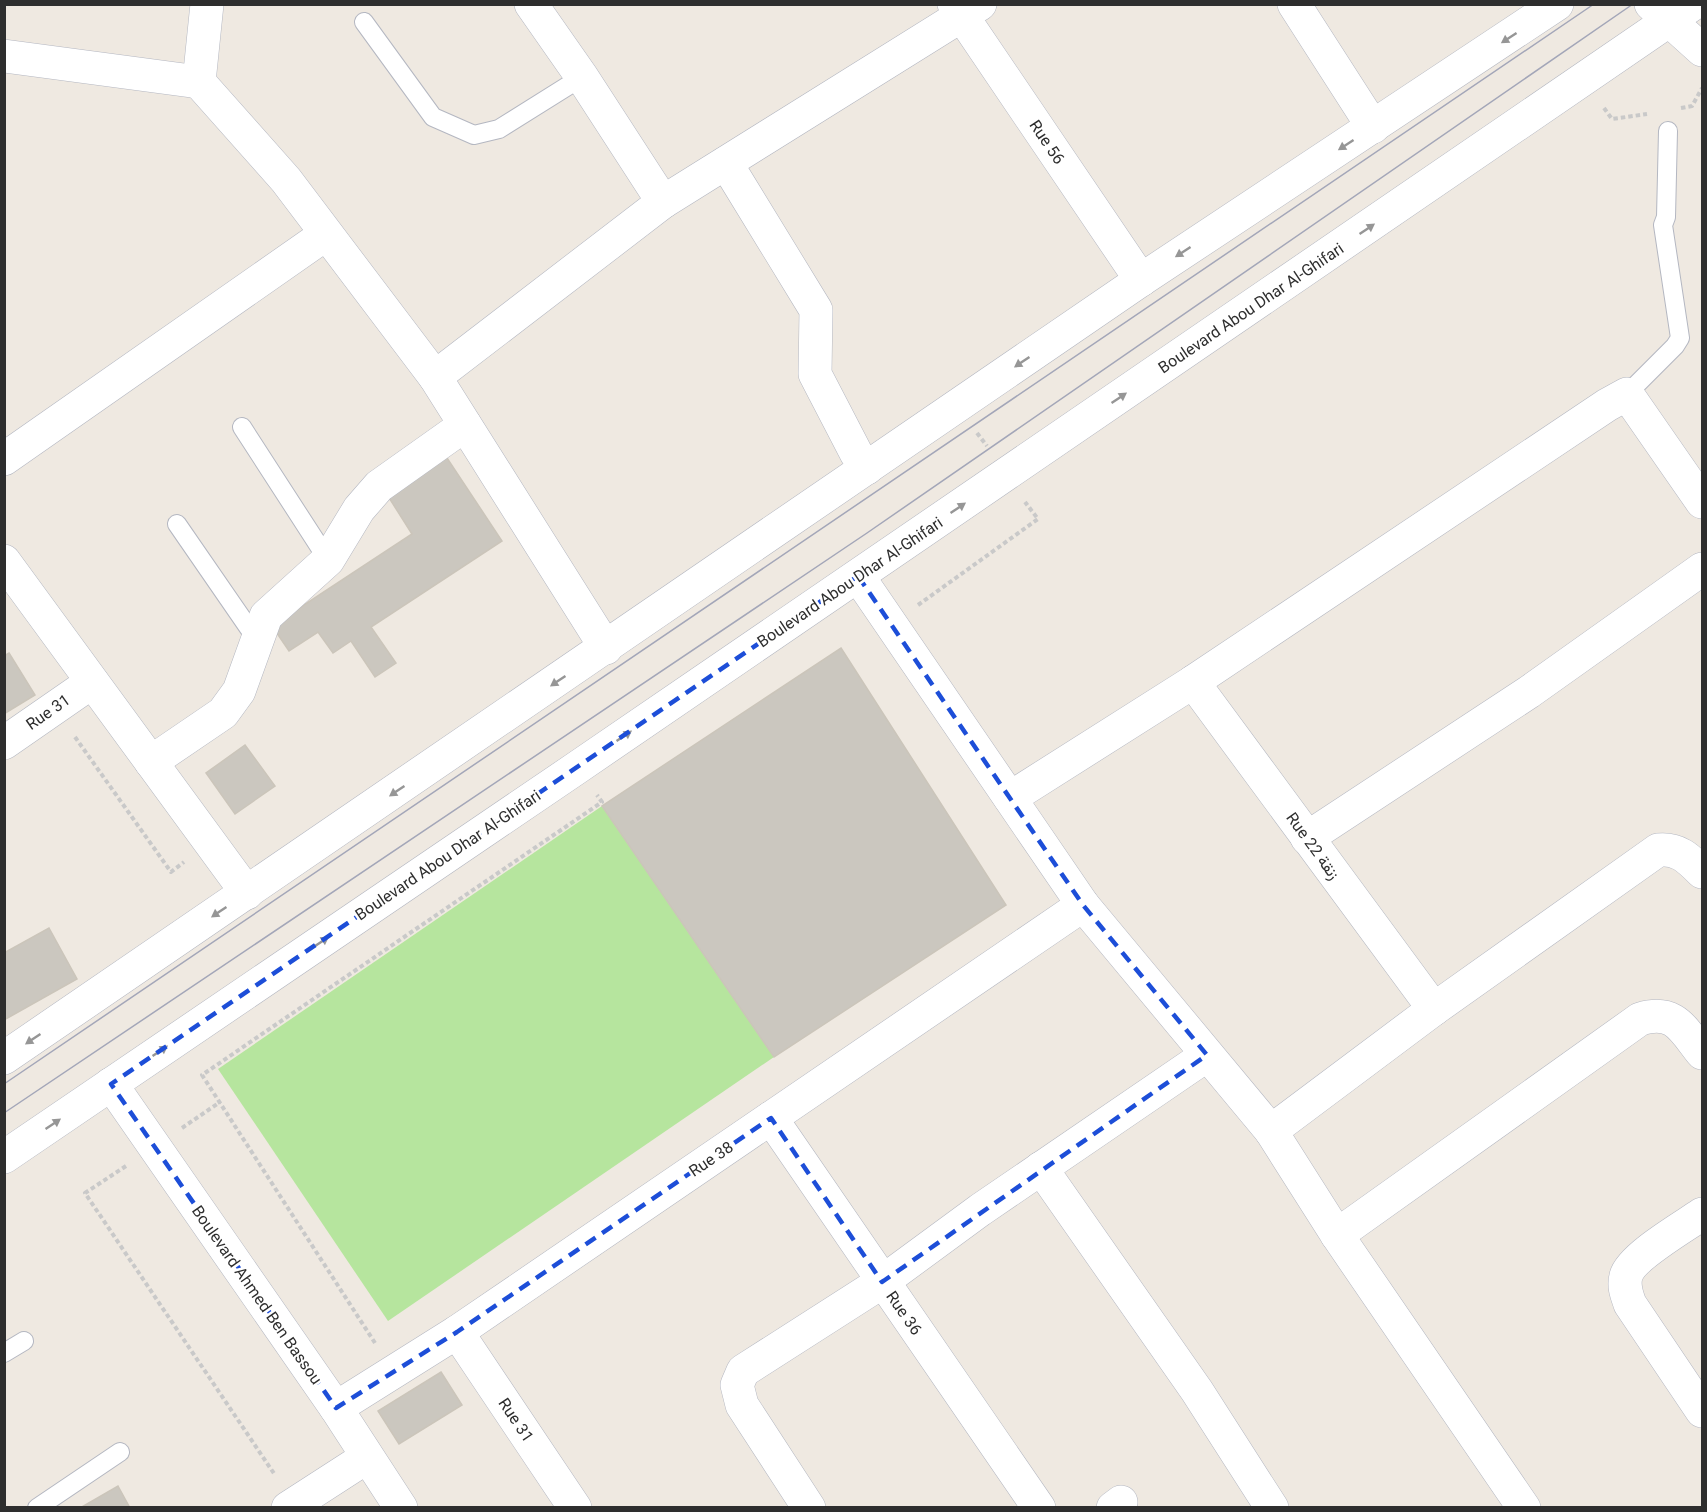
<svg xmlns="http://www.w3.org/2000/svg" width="1707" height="1512" font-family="Roboto,Vazirmatn,sans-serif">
  <rect width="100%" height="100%" fill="#efe9e1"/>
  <polygon fill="#b6e59e" points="602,806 774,1057 388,1321 218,1069"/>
  <g fill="#cbc7bf" stroke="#cbc5ba" stroke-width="1.5">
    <polygon points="445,455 502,541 371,627 396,663 375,677 351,641 333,653 318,632 289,651 272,626 412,534 386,493"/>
    <polygon points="841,648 1006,905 774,1057 602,806"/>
    <polygon points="9,653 35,695 4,714 4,656"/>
    <polygon points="245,745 275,786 235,814 206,773"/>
    <polygon points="49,928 77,979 4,1020 4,953"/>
    <polygon points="441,1372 462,1405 399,1444 378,1411"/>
    <polygon points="118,1486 130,1508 80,1508"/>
  </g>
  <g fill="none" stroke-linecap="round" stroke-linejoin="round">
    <g stroke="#b4b7c1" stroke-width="20">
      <g id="service">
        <polyline points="364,22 433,117 474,135 499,129 582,77"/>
        <polyline points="1627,394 1675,346 1680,338 1663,225 1666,217 1668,131"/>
        <polyline points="242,427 328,560"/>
        <polyline points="177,524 257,640"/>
        <polyline points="4,1353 24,1341"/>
        <polyline points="37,1508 120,1452"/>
      </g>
    </g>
    <g stroke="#b4b7c1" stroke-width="34">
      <g id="minor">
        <polyline points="207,4 199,82 286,180 435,377 606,648"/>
        <polyline points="531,4 582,77 663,202"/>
        <polyline points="954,4 1141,280"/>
        <polyline points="1294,4 1373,127"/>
        <polyline points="4,56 199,82"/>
        <polyline points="726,163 816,310 815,374 856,453 867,468"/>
        <polyline points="435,377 663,202 980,4"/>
        <polyline points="4,459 326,234"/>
        <polyline points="4,561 247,893"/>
        <polyline points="858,576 1083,905 1271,1131 1337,1235 1524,1508"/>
        <polyline points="1193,682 1434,1009"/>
        <polyline points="4,743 92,682"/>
        <polyline points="151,762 223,713 239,691 266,616 328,560 359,509 379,486 465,425"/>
        <polyline points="1010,798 1193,682 1607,405 1627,394 1702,502"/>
        <polyline points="1307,838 1529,692 1702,569"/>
        <polyline points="771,1118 1039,1508"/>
        <path d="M1271,1131L1434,1009L1658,850C1678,848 1688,858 1702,872"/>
        <polyline points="1041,1168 1197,1391 1272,1508"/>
        <path d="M1702,1214C1685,1226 1631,1257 1626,1276C1623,1287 1627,1295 1630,1304L1702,1411"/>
        <path d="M1337,1235L1640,1019C1675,1009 1682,1028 1702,1053"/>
        <polyline points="457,1332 575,1508"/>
        <polyline points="336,1408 457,1332 1083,905"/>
        <polyline points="288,1508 367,1457"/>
        <polyline points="809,1508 742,1405 737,1385 743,1371 882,1282 980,1210 1207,1055"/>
        <polyline points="1113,1508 1121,1502"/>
      </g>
    </g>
    <g stroke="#b4b7c1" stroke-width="34">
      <g id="tertiary">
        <polyline points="1651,4 1702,50"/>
        <polyline points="4,1058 1141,280 1557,4"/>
        <polyline points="111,1084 336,1408 401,1508"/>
        <polyline points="4,1157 575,769 1693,4"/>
      </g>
    </g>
    <g stroke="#c9c9c9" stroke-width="4" stroke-dasharray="4.5 3" stroke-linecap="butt">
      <polyline points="1604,108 1612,119 1647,114"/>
      <polyline points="1681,108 1692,106 1702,88"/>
      <polyline points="977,433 987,446"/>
      <polyline points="918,605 1038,519 1025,502"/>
      <polyline points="75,737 171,872 184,862"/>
      <polyline points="182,1128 220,1102"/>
      <polyline points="126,1166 85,1193 275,1475"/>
      <polyline points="375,1343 202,1075 602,802 597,795"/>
    </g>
    <use href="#service" stroke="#fff" stroke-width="18"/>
    <use href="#minor" stroke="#fff" stroke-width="33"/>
    <use href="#tertiary" stroke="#fff" stroke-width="33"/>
    <g stroke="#a3a6b8" stroke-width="1.5">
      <polyline points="4,1084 1594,4"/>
      <polyline points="4,1113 867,533 1633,4"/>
    </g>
  </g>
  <defs><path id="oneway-solid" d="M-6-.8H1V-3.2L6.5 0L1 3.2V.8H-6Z" transform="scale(1.5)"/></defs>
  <g fill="#969696">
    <use href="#oneway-solid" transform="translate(1509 38) rotate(147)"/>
    <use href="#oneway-solid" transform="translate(1346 145) rotate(147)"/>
    <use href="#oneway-solid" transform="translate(1367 229) rotate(-34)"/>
    <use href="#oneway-solid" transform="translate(1183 252) rotate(147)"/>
    <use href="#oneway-solid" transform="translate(1022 362) rotate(146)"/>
    <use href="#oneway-solid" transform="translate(1119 398) rotate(-34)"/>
    <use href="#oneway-solid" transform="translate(958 508) rotate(-34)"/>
    <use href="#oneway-solid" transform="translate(558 681) rotate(146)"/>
    <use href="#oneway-solid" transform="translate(624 736) rotate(-34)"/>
    <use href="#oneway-solid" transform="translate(397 791) rotate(146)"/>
    <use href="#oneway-solid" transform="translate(219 912) rotate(146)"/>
    <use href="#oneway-solid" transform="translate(321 942) rotate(-34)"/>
    <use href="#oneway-solid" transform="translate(33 1039) rotate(146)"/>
    <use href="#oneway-solid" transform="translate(160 1051) rotate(-34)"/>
    <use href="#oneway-solid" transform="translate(53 1124) rotate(-34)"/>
  </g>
  <path fill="none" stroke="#1d4ed8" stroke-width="4.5" stroke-dasharray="12 8" stroke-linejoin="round" d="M858,576L1083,905L1207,1055L882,1282L771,1118L457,1332L336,1408L111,1084Z"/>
  <g text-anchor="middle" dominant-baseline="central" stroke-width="5" stroke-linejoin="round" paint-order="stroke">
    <g font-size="16" fill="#2e2e2e" stroke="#fff">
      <text transform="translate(1047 142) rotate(56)">Rue 56</text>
      <text transform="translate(1251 308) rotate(-34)">Boulevard Abou Dhar Al-Ghifari</text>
      <text transform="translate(850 582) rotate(-34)">Boulevard Abou Dhar Al-Ghifari</text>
      <text transform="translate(48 712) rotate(-35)">Rue 31</text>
      <text transform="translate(1313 846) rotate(54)">Rue 22 زنقة</text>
      <text transform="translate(448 855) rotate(-34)">Boulevard Abou Dhar Al-Ghifari</text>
      <text transform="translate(711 1159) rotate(-34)">Rue 38</text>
      <text transform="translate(257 1295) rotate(55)">Boulevard Ahmed Ben Bassou</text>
      <text transform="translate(904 1313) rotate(55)">Rue 36</text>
      <text transform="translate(516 1420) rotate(56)">Rue 31</text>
    </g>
  </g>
  <rect width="1707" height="1512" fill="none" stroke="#2e2e2e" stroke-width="12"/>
</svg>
